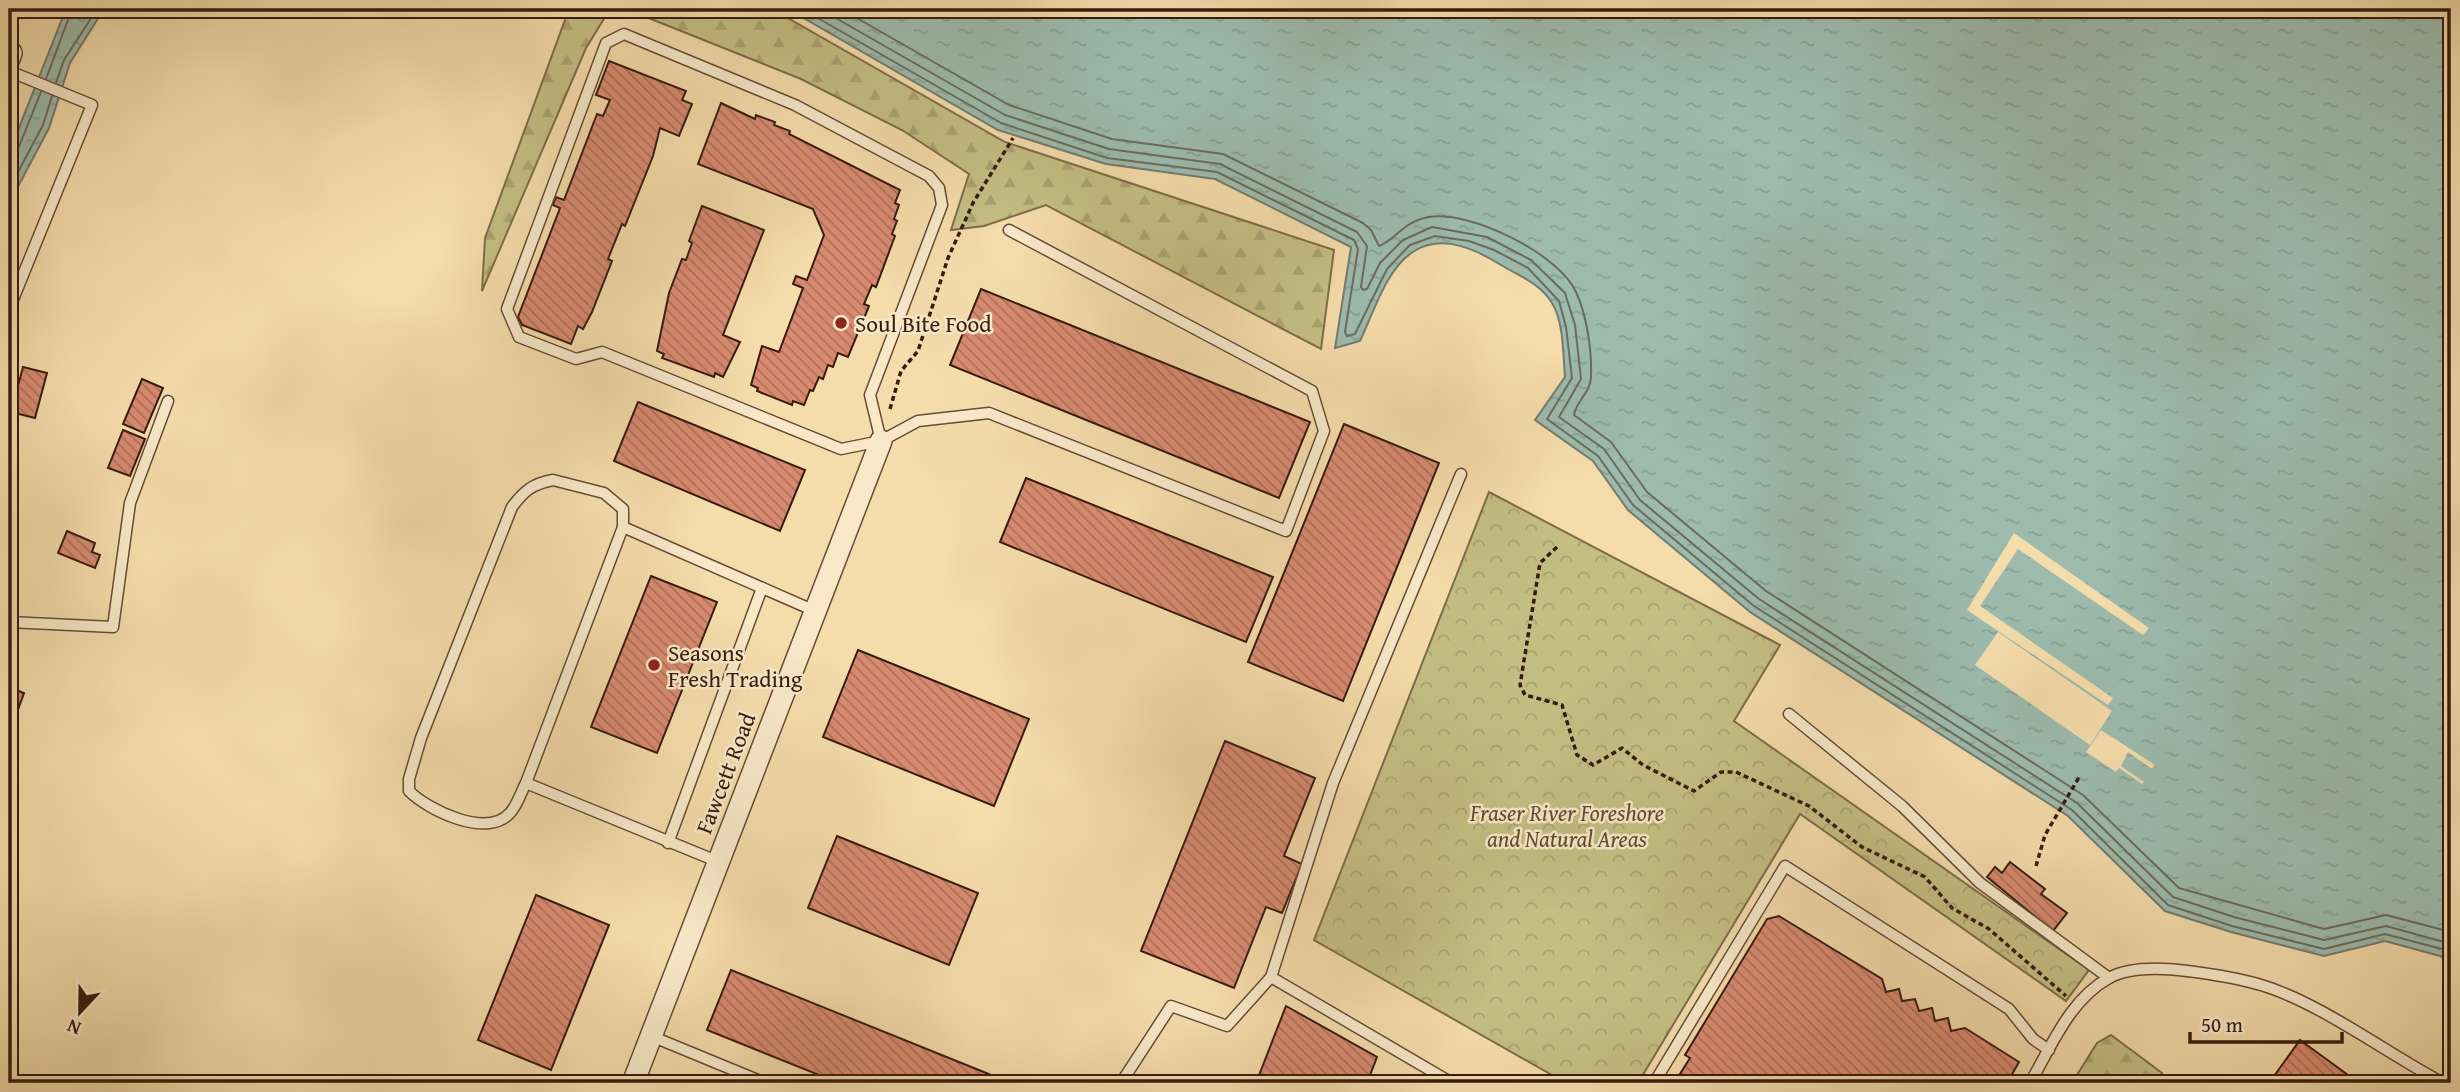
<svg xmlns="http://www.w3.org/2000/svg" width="2460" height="1092" font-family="'Gentium Book Plus',serif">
  <defs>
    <pattern id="forest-firs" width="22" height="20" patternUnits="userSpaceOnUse" patternTransform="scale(1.75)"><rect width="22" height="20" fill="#c4be83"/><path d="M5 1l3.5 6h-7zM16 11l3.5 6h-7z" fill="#a9a370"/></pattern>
    <pattern id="park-crowns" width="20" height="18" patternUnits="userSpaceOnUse" patternTransform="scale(1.75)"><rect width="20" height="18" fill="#c4be83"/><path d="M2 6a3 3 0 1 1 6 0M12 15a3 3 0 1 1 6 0" fill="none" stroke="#a9a370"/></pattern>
    <pattern id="water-ripples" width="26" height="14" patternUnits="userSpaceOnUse" patternTransform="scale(1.75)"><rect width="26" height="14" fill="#9cbbad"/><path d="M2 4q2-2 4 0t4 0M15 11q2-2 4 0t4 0" fill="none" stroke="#87a094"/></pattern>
    <pattern id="building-back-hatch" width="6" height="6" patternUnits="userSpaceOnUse" patternTransform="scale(1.75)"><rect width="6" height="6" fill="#d88a70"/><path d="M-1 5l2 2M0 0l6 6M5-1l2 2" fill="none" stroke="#b0705b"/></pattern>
  </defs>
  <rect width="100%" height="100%" fill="#f5dcab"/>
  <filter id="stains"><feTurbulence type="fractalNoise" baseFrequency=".00286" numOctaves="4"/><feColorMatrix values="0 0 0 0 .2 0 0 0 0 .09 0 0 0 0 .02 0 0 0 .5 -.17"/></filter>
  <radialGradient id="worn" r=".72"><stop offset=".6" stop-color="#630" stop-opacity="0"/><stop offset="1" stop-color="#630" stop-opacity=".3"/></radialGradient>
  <g fill="url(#forest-firs)" stroke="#7e6c4a" stroke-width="2">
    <polygon points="569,9 610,9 586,48 482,291 485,238"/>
    <polygon points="626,9 772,9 1005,142 1334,250 1321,349 1046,205 984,226 951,230 969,174 902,130 801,79"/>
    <polygon points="2111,1035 2162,1073 2156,1083 2072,1083 2097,1043"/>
  </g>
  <polygon fill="url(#park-crowns)" stroke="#7e6c4a" stroke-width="2" points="1489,492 1780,645 1734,721 2089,970 2066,1001 1800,814 1638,1083 1566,1083 1314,940"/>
  <g fill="url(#water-ripples)" stroke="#747b6e" stroke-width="2">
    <polygon points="66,9 104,9 70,63 49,128 14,194 9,215 9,153"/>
    <path d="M788,9H2451V964L2440,956L2385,941L2324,956L2231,932L2165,911L2068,816L1750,612L1628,510L1593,461L1535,420L1565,377C1563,355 1564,322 1552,303C1540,283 1519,276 1501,265C1477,250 1444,234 1416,250C1387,266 1374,312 1360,341L1335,348L1351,247L1215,179L1106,164L998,130Z"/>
  </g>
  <g fill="#f5dcab">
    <polygon points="2014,533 2149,628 2143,635 2018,549 1980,606 2113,698 2108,705 1967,610"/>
    <polygon points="1998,632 2112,711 2090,745 1975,665"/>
    <polygon points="2101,730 2155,765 2152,769 2128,752 2121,766 2144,782 2142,784 2119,768 2116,772 2086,752"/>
  </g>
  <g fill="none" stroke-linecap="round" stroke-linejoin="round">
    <g stroke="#6a6b5e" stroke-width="2">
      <polyline points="802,9 1001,123 1107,158 1217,172 1354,240 1358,249 1345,332 1347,336 1355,334 1387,269 1410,245 1435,236 1469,241 1494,250 1528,268 1559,301 1566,327 1572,378 1547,419 1598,456 1633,505 1754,606 2072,810 2168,905 2232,926 2324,949 2385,934 2442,949 2451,955"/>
      <polyline points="820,9 1005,115 1109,149 1220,164 1357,232 1367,246 1361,287 1363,290 1367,289 1380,263 1403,240 1432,227 1487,237 1531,260 1565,293 1575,325 1581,379 1559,417 1604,449 1640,500 1759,599 2077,803 2173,897 2234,917 2324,940 2386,926 2451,944"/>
      <path d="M841,9L1009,105L1112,139L1223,154L1363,223L1371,230L1379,246C1395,240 1404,221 1429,217C1470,210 1559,254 1576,292C1587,316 1592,351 1591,377C1591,392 1576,401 1574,415L1611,442L1647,492L1766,591L2083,795L2179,888L2324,929L2386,915L2451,932"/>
      <polyline points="46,79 72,9"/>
      <polyline points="56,83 64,60 97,9"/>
      <polyline points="9,153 18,149 41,92"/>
      <polyline points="9,189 43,125 52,96"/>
    </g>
  </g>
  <g fill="url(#building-back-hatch)" stroke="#371b10" stroke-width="2">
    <polygon points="609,61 686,91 682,100 692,104 679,136 660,128 653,156 625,226 622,224 608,259 612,261 592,312 583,329 578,326 571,344 522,325 518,317 560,208 553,205 556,197 564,200 597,114 603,116 610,100 596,95"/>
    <polygon points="721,103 755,119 756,115 775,122 774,125 790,131 789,134 900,190 895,203 899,205 894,219 897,221 892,234 895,236 876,287 872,285 864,304 869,306 848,357 838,353 833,367 828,365 823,379 819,377 813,391 810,390 804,405 793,401 792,405 757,391 758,388 751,385 762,346 779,352 803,288 793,284 796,276 807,280 824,235 813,209 698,164"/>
    <polygon points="702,206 764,230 723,335 740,342 723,377 715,373 714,377 662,358 664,354 657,351 669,293 682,259 686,260 692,243 689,241"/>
    <polygon points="981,289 1310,422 1279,498 950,365"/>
    <polygon points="23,367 47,373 35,418 11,412"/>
    <polygon points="142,379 163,388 144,433 123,424"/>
    <polygon points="638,402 805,470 780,531 614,461"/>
    <polygon points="1344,424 1439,463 1343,701 1248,662"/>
    <polygon points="123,430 145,439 130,476 108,468"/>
    <polygon points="1026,478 1273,577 1246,642 1000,542"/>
    <polygon points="67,531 95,543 92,552 100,555 95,568 58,553"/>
    <polygon points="651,576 717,602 657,753 591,727"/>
    <polygon points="858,650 1029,719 994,806 823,737"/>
    <polygon points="9,687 24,693 9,735"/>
    <polygon points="1225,741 1315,778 1284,856 1302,864 1282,913 1266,907 1234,988 1141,951"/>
    <polygon points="837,836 978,893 949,965 808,908"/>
    <polygon points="2010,862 2045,889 2041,894 2067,913 2053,931 1987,877 1995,867 2002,873"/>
    <polygon points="536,895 609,925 551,1070 478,1040"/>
    <polygon points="1779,916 1882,979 1886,992 1899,989 1902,1001 1915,999 1919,1011 1932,1008 1935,1021 1948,1018 1951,1031 1965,1028 2019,1062 2007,1083 1694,1083 1680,1074 1690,1058 1685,1055 1767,919"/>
    <polygon points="731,970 1011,1083 839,1083 707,1030"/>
    <polygon points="1286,1006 1377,1057 1367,1083 1256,1083"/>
    <polygon points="2300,1040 2359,1083 2310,1083 2304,1079 2300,1083 2269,1083"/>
    <polygon points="274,1076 293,1083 271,1083"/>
  </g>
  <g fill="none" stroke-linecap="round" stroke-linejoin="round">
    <g stroke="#664b37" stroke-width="13">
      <g id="lane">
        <polyline points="9,71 92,105 12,302 9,318"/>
        <polyline points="881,441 870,395 942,205 939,188 929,176 795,105 624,34 606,43 507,309 519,337 576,359 602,352 841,449 881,441 918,421 989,413 1286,531 1324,431 1312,391 1009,230"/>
        <path d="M553,480L604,493L623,509V527L526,783C521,792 517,806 510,813C487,839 428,810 409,791V779L421,738L512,507C524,491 532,484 553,480Z"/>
        <polyline points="623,527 815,611"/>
        <polyline points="9,622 113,627 130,503 168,401"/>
        <polyline points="1789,714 1902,806 1980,883 2109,978"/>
        <polyline points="526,783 719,862"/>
        <polyline points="668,843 762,588"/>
        <polyline points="651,1036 765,1083"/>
        <polyline points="1121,1083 1171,1006 1227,1026 1271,977"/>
        <polyline points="1452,1083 1271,977 1333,783 1461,474"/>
        <polyline points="1654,1083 1785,866 2009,1009 2033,1039 2049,1050"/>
        <path d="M2030,1083C2051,1047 2070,999 2109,978C2131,966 2163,968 2187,971C2212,974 2237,978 2261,985C2319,1002 2388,1054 2443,1083"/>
      </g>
    </g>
    <g stroke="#664b37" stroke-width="24">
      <g id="street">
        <polyline points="9,59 11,53"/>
        <polyline points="633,1083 881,441"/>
      </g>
    </g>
    <g stroke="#371b10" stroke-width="3.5" stroke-dasharray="5 3.5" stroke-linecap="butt">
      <polyline points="890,409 901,371 918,351 948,258 973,203 1013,138"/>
      <polyline points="1557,547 1540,563 1520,685 1525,695 1562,705 1577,755 1593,765 1622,748 1643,765 1694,791 1721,772 1736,772 1809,806 1862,847 1925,877 1952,908 1989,929 2066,996"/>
      <polyline points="2036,866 2045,835 2078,779 2081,782"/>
    </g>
    <use href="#lane" stroke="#f8e8c8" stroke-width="10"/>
    <use href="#street" stroke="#f8e8c8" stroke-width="21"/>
  </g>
  <g fill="#8f2418" stroke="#f8e8c8" stroke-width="2.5">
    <circle cx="841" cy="323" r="7"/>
    <circle cx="654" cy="665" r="7"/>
  </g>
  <g text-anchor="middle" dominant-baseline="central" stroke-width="5" stroke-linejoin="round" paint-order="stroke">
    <g font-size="23" fill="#371b10" stroke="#f8e8c8" text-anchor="start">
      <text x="855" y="323">Soul Bite Food</text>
      <text x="668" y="652">Seasons<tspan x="668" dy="26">Fresh Trading</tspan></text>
    </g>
    <g font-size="23" fill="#371b10" stroke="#f8e8c8">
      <text transform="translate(725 773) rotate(-69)">Fawcett Road</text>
    </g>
    <g font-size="23" font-style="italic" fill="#614c32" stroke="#f8e8c8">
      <text x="1567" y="812">Fraser River Foreshore<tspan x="1567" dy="26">and Natural Areas</tspan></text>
    </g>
  </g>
  <rect width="2460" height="1092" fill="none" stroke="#f5dcab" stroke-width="35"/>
  <rect x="10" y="10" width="2439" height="1071" fill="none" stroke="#371b10" stroke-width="3.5"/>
  <rect x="18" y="18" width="2425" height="1057" fill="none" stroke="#371b10" stroke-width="2"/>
  <g transform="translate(80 1012) rotate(202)" stroke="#f8e8c8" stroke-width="5" paint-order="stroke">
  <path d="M0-5L12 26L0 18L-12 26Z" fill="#371b10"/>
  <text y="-10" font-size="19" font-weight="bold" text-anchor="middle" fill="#371b10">N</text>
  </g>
  <path d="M2190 1032v10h152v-10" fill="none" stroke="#371b10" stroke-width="3.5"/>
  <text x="2201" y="1032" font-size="21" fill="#371b10" stroke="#f8e8c8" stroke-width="5" paint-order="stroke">50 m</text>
  <rect width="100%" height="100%" filter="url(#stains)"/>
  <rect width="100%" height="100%" fill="url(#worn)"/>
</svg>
